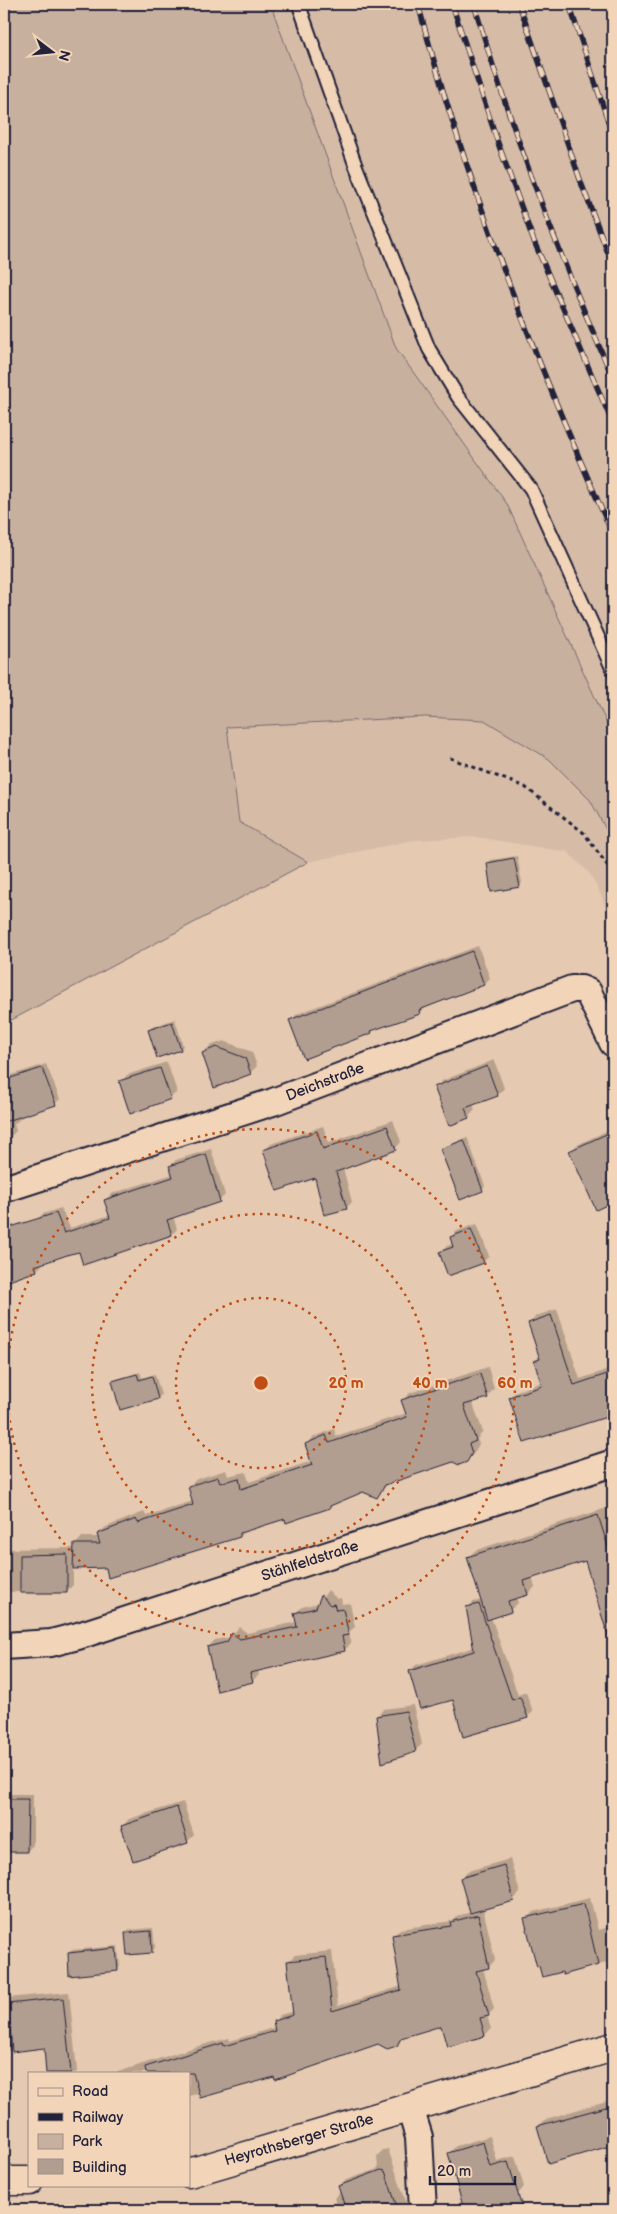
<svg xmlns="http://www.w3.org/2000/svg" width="617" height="2214" font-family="'Balsamiq Sans',sans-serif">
  <rect width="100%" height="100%" fill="#e5c9b0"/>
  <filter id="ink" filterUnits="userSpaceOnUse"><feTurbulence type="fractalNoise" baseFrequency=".02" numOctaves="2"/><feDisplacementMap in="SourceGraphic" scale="10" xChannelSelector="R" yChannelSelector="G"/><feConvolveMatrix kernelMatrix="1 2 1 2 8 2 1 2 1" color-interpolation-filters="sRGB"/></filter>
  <g filter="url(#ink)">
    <g fill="#d6bca7">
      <polygon points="278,4 613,4 613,737 507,504 396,348 273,11"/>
      <polygon points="426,717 484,720 549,759 590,800 613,842 613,968 608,966 613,935 603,899 590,874 568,852 476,837 414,840 308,862 239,822 227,727"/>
    </g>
    <polygon fill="#c8b09f" stroke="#75696d" points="4,4 278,4 273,11 396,348 507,504 613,737 613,842 590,800 549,759 484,720 425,717 227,727 239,822 308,862 4,1024"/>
    <g fill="#0003">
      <polygon points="517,856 522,883 519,886 488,864 491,860"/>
      <polygon points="478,946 490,978 484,984 426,1007 420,1013 374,1029 371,1032 291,1021 297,1014"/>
      <polygon points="175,1019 183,1046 180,1049 149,1030 152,1027"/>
      <polygon points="224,1041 252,1052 257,1066 250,1073 203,1053 210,1046"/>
      <polygon points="494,1060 504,1088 498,1095 473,1104 475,1110 468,1117 436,1087 442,1081"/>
      <polygon points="167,1062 177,1092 170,1098 121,1082 127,1075"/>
      <polygon points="46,1064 60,1099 55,1104 20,1115 21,1118 14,1124 16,1131 11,1136 4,1138 4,1073 5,1077"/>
      <polygon points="393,1120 401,1142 395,1149 343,1168 352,1202 346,1208 316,1177 265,1150 271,1144 323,1126 329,1143"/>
      <polygon points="613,1128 613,1201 597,1208 571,1151 577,1145"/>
      <polygon points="467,1137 485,1186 482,1190 442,1149"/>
      <polygon points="211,1149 225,1195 219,1201 173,1216 177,1229 172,1234 80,1251 41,1263 42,1265 37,1270 8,1280 37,1219 43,1214 61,1208 70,1228 110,1215 105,1200 111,1194 173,1174 170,1166 176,1160"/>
      <polygon points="477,1224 489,1256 483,1262 441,1252 447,1246 453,1244 451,1237 457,1231"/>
      <polygon points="557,1309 580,1379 613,1368 613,1414 524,1442 510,1397 517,1391 542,1382 535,1361 540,1356 530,1323 536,1316"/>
      <polygon points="488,1367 494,1389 487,1397 472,1401 483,1432 477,1439 479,1444 474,1453 467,1461 453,1461 389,1482 377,1497 363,1491 333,1503 329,1507 245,1530 240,1535 106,1566 73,1567 73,1585 66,1592 4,1592 4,1549 75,1548 75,1545 82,1537 99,1537 98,1534 106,1527 144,1512 146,1516 193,1501 189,1486 197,1479 226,1470 228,1476 246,1472 249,1482 312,1461 307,1444 314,1437 334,1429 336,1436 407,1413 403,1400 410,1393"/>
      <polygon points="140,1372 142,1378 155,1374 161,1395 158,1398 121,1408 113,1382 117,1379"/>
      <polygon points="613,1506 613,1606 601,1610 585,1559 532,1577 535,1587 528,1594 516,1597 518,1603 510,1610 491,1617 518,1695 526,1692 533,1712 527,1717 454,1698 410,1671 416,1665 475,1647 468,1608 473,1602 482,1600 468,1557 476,1550"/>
      <polygon points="328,1590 337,1599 341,1598 342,1604 350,1603 355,1627 349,1632 351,1643 345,1650 258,1670 259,1675 252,1681 208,1647 215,1640 231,1637 239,1627 247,1633 297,1622 295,1613 302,1607 319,1603"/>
      <polygon points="413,1705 422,1744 415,1751 377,1716 384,1709"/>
      <polygon points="4,1794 33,1794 33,1845 27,1851 4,1851"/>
      <polygon points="183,1802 194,1835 187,1842 123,1826 129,1819"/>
      <polygon points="510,1859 520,1893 513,1900 483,1908 495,1960 489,1967 483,1968 494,2009 487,2016 491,2029 485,2035 442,2025 405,2035 397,2045 379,2043 326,2060 322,2064 201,2096 200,2093 189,2096 189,2073 115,2073 195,2047 229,2038 230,2041 276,2027 274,2022 280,2015 294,2011 288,1961 295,1955 332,1951 338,2006 402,1986 394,1935 400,1929 452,1921 457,1916 472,1912 462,1878 468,1871"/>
      <polygon points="590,1898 598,1930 613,1926 613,1961 564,1974 526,1919 533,1912"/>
      <polygon points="153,1928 155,1948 152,1951 126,1933 129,1930"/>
      <polygon points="118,1946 120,1967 117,1970 69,1953 72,1950"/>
      <polygon points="69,1992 77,2071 76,2073 48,2073 45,2047 4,2051 4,2002 7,1998"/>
      <polygon points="613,2099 613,2144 549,2162 538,2127 546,2119"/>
      <polygon points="490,2136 497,2161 515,2156 524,2187 518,2194 449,2153 456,2146"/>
      <polygon points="388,2149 409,2210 290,2210 336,2203 334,2198 341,2191 340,2186 346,2180 378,2169 377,2156 383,2150"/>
    </g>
    <g fill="#b29d91" stroke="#22223b">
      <polygon points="514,858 520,887 491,892 487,863"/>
      <polygon points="472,951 484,985 419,1010 420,1014 371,1031 372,1033 304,1059 289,1020"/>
      <polygon points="172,1022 181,1050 157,1058 148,1030"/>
      <polygon points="216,1047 245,1058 251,1074 214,1088 202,1053"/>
      <polygon points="487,1066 498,1096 465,1108 469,1118 449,1126 434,1087"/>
      <polygon points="42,1068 56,1105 4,1122 4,1080"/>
      <polygon points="160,1068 171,1099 130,1114 119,1081"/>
      <polygon points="387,1126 396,1150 336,1172 347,1209 324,1215 315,1178 277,1191 263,1150 317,1131 323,1149"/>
      <polygon points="613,1131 613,1202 596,1210 569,1151"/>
      <polygon points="464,1140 483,1191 460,1200 440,1149"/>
      <polygon points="206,1154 220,1202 167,1220 172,1235 83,1265 79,1252 70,1254 35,1266 37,1271 6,1282 6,1265 4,1265 4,1229 56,1213 64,1233 110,1218 104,1200 173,1177 169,1166"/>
      <polygon points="471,1229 484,1263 448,1276 439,1252 453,1247 450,1237"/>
      <polygon points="551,1315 574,1385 613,1372 613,1415 524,1443 509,1397 542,1386 534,1361 540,1359 528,1323"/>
      <polygon points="137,1374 139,1380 152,1376 158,1399 120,1410 112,1381"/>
      <polygon points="480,1374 488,1398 464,1405 476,1441 469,1444 472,1453 467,1462 459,1465 453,1462 385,1485 377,1498 363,1492 330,1506 330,1508 286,1523 285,1519 240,1533 240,1537 108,1578 106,1568 73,1569 74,1544 100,1544 97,1534 136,1519 138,1523 193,1505 188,1486 218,1477 220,1483 239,1478 241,1489 312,1465 305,1444 326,1435 329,1443 407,1417 401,1400"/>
      <polygon points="598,1515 609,1550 613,1549 613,1635 608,1636 585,1561 524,1581 528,1595 508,1601 511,1612 487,1620 467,1557"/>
      <polygon points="67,1554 67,1593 20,1593 20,1555"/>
      <polygon points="321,1595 330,1605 334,1604 336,1610 343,1609 349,1635 342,1636 345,1651 250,1673 253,1682 217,1691 207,1647 227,1642 232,1633 240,1639 297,1627 294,1613 316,1608"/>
      <polygon points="479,1604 512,1700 520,1697 528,1718 463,1737 453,1700 420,1709 409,1671 474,1651 466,1607"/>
      <polygon points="406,1711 416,1752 382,1763 376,1716"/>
      <polygon points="4,1799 28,1799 27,1852 4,1852"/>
      <polygon points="177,1807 188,1843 133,1861 121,1826"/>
      <polygon points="504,1865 514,1901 470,1913 460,1878"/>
      <polygon points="584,1904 598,1965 563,1975 562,1972 542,1977 539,1966 537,1967 524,1918"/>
      <polygon points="478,1915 489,1968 476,1971 489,2016 480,2018 485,2036 447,2047 441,2026 401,2038 397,2046 387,2049 378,2044 275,2080 274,2077 200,2098 193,2073 146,2073 145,2067 223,2043 224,2046 275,2031 273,2021 293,2015 287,1961 326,1957 332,2011 401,1990 392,1935 451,1926 450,1922"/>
      <polygon points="151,1931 152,1953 127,1955 125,1933"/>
      <polygon points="116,1948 118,1971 69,1976 68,1953"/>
      <polygon points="63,1998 71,2073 46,2073 44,2048 12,2052 8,2004"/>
      <polygon points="613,2105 613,2145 548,2164 537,2126"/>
      <polygon points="483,2142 490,2167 508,2162 523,2210 464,2210 448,2153"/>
      <polygon points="381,2170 385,2171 398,2210 346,2210 338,2186"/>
    </g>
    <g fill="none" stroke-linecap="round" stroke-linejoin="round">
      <g stroke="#22223b" stroke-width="16">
        <polyline id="lane" points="299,5 355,164 429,349 458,397 531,489 613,670"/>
      </g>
      <g stroke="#22223b" stroke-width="30">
        <g id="street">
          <polyline points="4,1189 273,1102 572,989 581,989 588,992 613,1043"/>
          <polyline points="4,1646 51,1643 78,1636 613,1463"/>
          <polyline points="410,2108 419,2137 423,2210"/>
        </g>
      </g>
      <g stroke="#22223b" stroke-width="31">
        <g id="secondary">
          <polyline points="189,2173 613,2047"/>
          <polyline points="4,2181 29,2181"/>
        </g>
      </g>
      <polyline stroke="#22223b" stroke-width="3" stroke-dasharray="4 4" stroke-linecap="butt" points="450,758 525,787 584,833 613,873"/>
      <use href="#lane" stroke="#f2d4b8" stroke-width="12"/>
      <use href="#street" stroke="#f2d4b8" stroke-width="26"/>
      <use href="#secondary" stroke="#f2d4b8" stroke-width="28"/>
      <g stroke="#22223b" stroke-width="5.5">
        <g id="rail">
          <path d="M418,4C467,186 536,363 613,535"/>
          <polyline points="452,4 498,143 533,239 613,424"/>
          <path d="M474,4C512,132 559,256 613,378"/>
          <polyline points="519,4 582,185 613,266"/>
          <polyline points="569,4 613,136"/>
        </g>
      </g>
      <use href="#rail" stroke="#f2d4b8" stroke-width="4" stroke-dasharray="11" stroke-linecap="butt"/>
    </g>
  </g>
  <g fill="none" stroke="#c04e15" stroke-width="2.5" stroke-dasharray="2.5 5">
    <circle cx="261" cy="1383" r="85"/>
    <circle cx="261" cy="1383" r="169"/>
    <circle cx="261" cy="1383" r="254"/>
  </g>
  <g text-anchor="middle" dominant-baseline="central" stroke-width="4" stroke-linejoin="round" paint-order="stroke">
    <g font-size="15" fill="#22223b" stroke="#f2d4b8">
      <text transform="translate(325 1082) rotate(-21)">Deichstraße</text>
      <text transform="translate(310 1561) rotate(-18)">Stählfeldstraße</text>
      <text transform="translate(299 2140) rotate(-16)">Heyrothsberger Straße</text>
    </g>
  </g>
  <circle cx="261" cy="1383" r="8" fill="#c04e15" stroke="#f2d4b8" stroke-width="2.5"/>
  <g font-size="15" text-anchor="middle" font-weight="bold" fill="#c04e15" stroke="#f2d4b8" stroke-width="4" stroke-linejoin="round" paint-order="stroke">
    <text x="346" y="1388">20 m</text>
    <text x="430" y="1388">40 m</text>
    <text x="515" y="1388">60 m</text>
  </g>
  <rect width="617" height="2214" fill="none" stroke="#f2d4b8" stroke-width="20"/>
  <rect x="10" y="10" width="597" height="2194" fill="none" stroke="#22223b" stroke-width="2" filter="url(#ink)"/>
  <rect x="28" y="2072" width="162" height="115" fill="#f2d4b8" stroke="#9f8d86"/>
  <rect x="38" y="2088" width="25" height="8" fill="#f2d4b8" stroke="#9f8d86"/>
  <text x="72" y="2096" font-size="15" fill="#22223b">Road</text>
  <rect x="38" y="2113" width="25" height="8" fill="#22223b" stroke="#9f8d86"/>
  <text x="72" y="2122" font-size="15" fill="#22223b">Railway</text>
  <rect x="38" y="2134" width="25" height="15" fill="#c8b09f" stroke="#9f8d86"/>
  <text x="72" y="2146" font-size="15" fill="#22223b">Park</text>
  <rect x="38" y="2159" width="25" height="15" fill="#b29d91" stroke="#9f8d86"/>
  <text x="72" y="2172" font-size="15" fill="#22223b">Building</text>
  <g transform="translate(52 52) rotate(106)" stroke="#f2d4b8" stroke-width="4" paint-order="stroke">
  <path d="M0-4L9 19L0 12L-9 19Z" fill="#22223b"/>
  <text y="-8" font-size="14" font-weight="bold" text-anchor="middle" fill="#22223b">N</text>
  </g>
  <path d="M430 2176v8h85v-8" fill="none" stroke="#22223b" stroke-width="2.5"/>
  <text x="437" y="2176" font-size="15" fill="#22223b" stroke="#f2d4b8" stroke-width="4" paint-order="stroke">20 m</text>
</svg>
